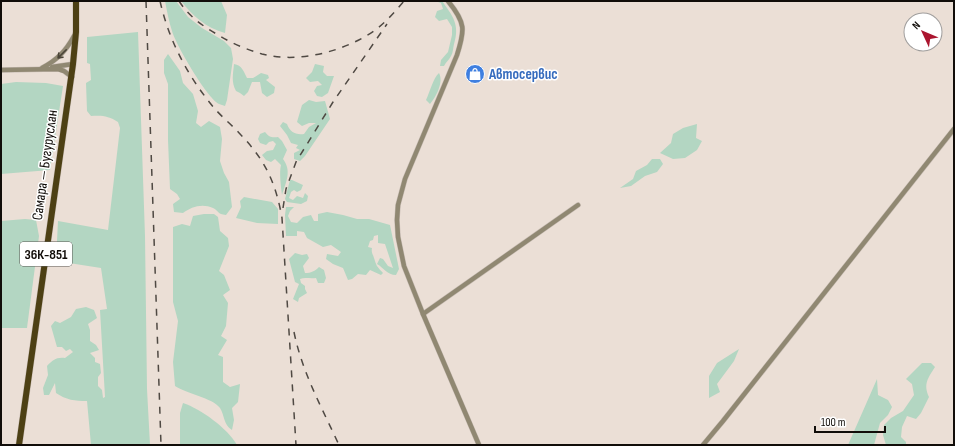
<svg xmlns="http://www.w3.org/2000/svg" width="955" height="446" font-family="'Sofia Sans Condensed',sans-serif">
  <rect width="100%" height="100%" fill="#ebdfd6"/>
  <g fill="#b3d6c2">
    <path d="M165,1H176L188,17L202,28L224,41L231,48L233,59L227,100L225,106C223,105 221,105 219,104C207,98 176,45 172,31C169,22 167,11 165,1Z"/>
    <path d="M181,1H221L227,15L225,33C206,28 193,16 181,1Z"/>
    <path d="M435,1H442C453,16 460,25 454,44C453,48 453,53 451,56C449,60 446,62 444,66H440L441,60L448,52L452,35V27L447,19L439,21L435,17L437,11L443,9L441,3Z"/>
    <path d="M138,32L145,236L147,389L150,445H91L87,401C75,401 66,400 56,393L55,383L49,395H44L43,388L48,375L47,366C53,360 56,357 65,358L73,352L70,349L66,351L62,347H57L51,326L55,321L60,323L71,317L76,309L86,307L94,310L97,318L88,324L90,330V341L96,345L99,350L90,353L95,358V362L100,364L101,373L98,377V386L102,390L103,398L105,397L100,310L107,309L101,268L56,261L58,221L108,230L120,128L118,122C109,116 102,115 91,116L87,111L86,83L91,80L90,64L87,63V37Z"/>
    <path d="M168,54L180,71L183,83L193,94L198,111L196,123L201,127L209,121L220,127L222,139L220,161L224,173L229,182L232,207L226,215C217,214 219,211 213,208C202,203 191,207 183,213L174,212L173,204L180,199L177,194L170,189L168,140V84L164,73V60Z"/>
    <path d="M234,64C242,65 244,72 247,78H253L261,73L268,75L269,78L266,80L275,87L274,93L267,97L262,93L260,82H252L248,92L244,96L240,93L236,91C231,82 233,74 234,64Z"/>
    <polygon points="315,64 324,66 323,72 327,76 334,76 328,93 322,97 317,96 314,91 317,86 322,85 318,81 310,82 306,78 312,72"/>
    <path d="M439,73C444,82 436,97 430,104L426,100C430,92 433,78 439,73Z"/>
    <polygon points="16,82 46,83 63,86 50,170 1,174 1,84"/>
    <path d="M309,100L316,102L325,101L330,119L305,156L300,161L294,159V153L300,150L296,148L298,145L291,143L287,135L280,126L283,122L287,124C290,132 295,135 304,134L309,127L316,123H309L302,126L297,122L302,105Z"/>
    <polygon points="697,124 696,138 702,141 697,150 685,158 673,159 660,153 671,143 673,134 683,128"/>
    <path d="M265,132C269,137 272,138 278,137L282,141L287,150L283,159C292,171 286,182 282,195C281,187 279,172 281,165L275,159L271,162L266,160L262,155L267,151L273,150L276,144L273,141L269,142L266,145L260,143L258,139L260,134Z"/>
    <polygon points="652,159 660,159 663,164 657,172 645,176 631,186 620,188 633,179 636,171 647,165"/>
    <polygon points="290,180 292,180 303,185 301,190 297,192 294,190 291,192 289,198 293,200 297,196 303,198 305,193 308,196 307,201 301,204 287,202 285,199"/>
    <polygon points="244,197 272,202 278,209 278,224 257,223 236,218 241,207 240,201"/>
    <path d="M286,207H294L290,211L288,216L291,222L297,223L303,217L311,215L314,221H318V214L327,212L343,215L357,219H369L390,225L399,269L396,275C387,275 384,268 377,264L380,258L383,259L388,266L393,268L385,244L378,243V235L374,236L373,240L370,241L368,247L372,248C371,253 373,254 374,258C377,267 376,265 383,273L381,275L370,270L366,275L358,274L352,279L348,280L343,268L333,264L326,259L327,254L338,256L341,252L331,245L323,247L307,238L304,232L297,231V236H286L285,215Z"/>
    <path d="M204,214H214L218,217L220,231L228,238L229,246L219,271L224,275L230,290L223,295L228,303L226,326L221,336L227,340L218,355L223,357V382L230,387L240,384L238,402L232,408L234,420L232,430C223,424 225,416 220,408C213,398 185,393 175,386L173,362L178,321L173,302V227L182,224L190,226L193,216Z"/>
    <polygon points="25,219 36,220 39,236 27,328 1,328 1,221"/>
    <path d="M295,253L302,255L307,254L309,258L303,266L305,273C311,273 315,271 319,267L324,270L326,278L324,283H318L316,278C310,279 305,277 300,279L301,283L305,286V289L307,293L299,298L298,302L293,299L299,284L295,282L289,259Z"/>
    <polygon points="739,349 734,361 717,384 720,392 709,398 709,376 717,363"/>
    <path d="M922,363H931L935,367C928,378 923,384 929,397L921,413L916,419L907,416L902,427L901,437L906,442V445H886L883,435L884,425L891,418L903,411L914,395L912,384L906,379Z"/>
    <polygon points="877,379 878,395 888,400 892,407 888,415 880,423 874,445 848,445"/>
    <path d="M183,403C201,409 227,428 237,445H180V413Z"/>
  </g>
  <g fill="none" stroke-linecap="round" stroke-linejoin="round">
    <g stroke="#c8bdb5" stroke-width="5.5">
      <g id="minor">
        <path d="M448,1C466,23 465,30 457,55L405,179L398,205L397,220L398,237L404,266L423,314L479,445"/>
        <polyline points="52,67 73,64"/>
        <path d="M42,68C57,60 66,51 74,36"/>
        <polyline points="1,70 58,69 64,71 72,77"/>
        <polyline points="423,314 578,205"/>
        <polyline points="703,445 723,421 954,129"/>
      </g>
    </g>
    <g stroke="#c8bdb5" stroke-width="7">
      <polyline id="major" points="19,445 73,64 76,32 76,1"/>
    </g>
    <use href="#minor" stroke="#908872" stroke-width="4.5"/>
    <use href="#major" stroke="#4d4014" stroke-width="6"/>
    <g stroke="#4f4943" stroke-width="1.5" stroke-dasharray="7 7" stroke-linecap="butt">
      <polyline points="146,1 161,445"/>
      <path d="M160,1C169,41 188,77 215,109C223,118 233,126 241,135C266,161 276,184 282,218L296,445"/>
      <path d="M179,1C189,17 204,27 220,36C233,44 248,50 262,54C296,63 337,53 366,36C381,28 393,14 404,1"/>
      <polyline points="283,208 286,189 296,162 333,102 387,24"/>
      <path d="M294,332C302,372 322,408 339,445"/>
    </g>
  </g>
  <defs><path id="oneway-shaft" d="M-6 0H5M1.5-3L5.5 0L1.5 3" fill="none" stroke-width="1.6" stroke-linecap="round" stroke-linejoin="round"/></defs>
  <use stroke="#4a4438" href="#oneway-shaft" transform="translate(62 54) rotate(135)"/>
  <defs>
    <g id="shop-disc" transform="scale(1)"><circle r="9.5" fill="#3f7fe0" stroke="#fff"/><path d="M-5-2.5h2.3a2.7 3.5 0 0 1 5.4 0H5L5.5 6h-11ZM-1.5-2.5h3a1.5 2.3 0 0 0-3 0Z" fill="#fff"/></g>
  </defs>
  <g fill-rule="evenodd">
    <use href="#shop-disc" x="475" y="74"/>
  </g>
  <g text-anchor="middle" dominant-baseline="central" stroke-width="3" stroke-linejoin="round" paint-order="stroke">
    <rect fill="#fff" stroke="#585653" stroke-width="1" x="20" y="242" width="52" height="24" rx="3"/>
    <g font-size="14" font-weight="bold" fill="#110d09">
      <text x="46" y="254">36К-851</text>
    </g>
    <g font-size="15" font-weight="bold" fill="#366cbe" stroke="#fff" text-anchor="start">
      <text x="489" y="74">Автосервис</text>
    </g>
    <g font-size="15" fill="#110d09" stroke="#fff">
      <text transform="translate(45 165) rotate(-82)">Самара — Бугуруслан</text>
    </g>
  </g>
  <rect width="955" height="446" fill="none" stroke="#110d09" stroke-width="4"/>
  <g transform="translate(923 32) rotate(314)"><circle r="19" fill="#ffffff" stroke="#a09e9d"/>
  <path d="M0-3L7 15L0 10L-7 15Z" fill="#ab152f"/>
  <text y="-6" font-size="11" font-weight="bold" text-anchor="middle" fill="#110d09">N</text>
  </g>
  <path d="M815 426v6h70v-6" fill="none" stroke="#110d09" stroke-width="2"/>
  <text x="821" y="426" font-size="12" fill="#110d09" stroke="#ffffff" stroke-width="3" paint-order="stroke">100 m</text>
</svg>
